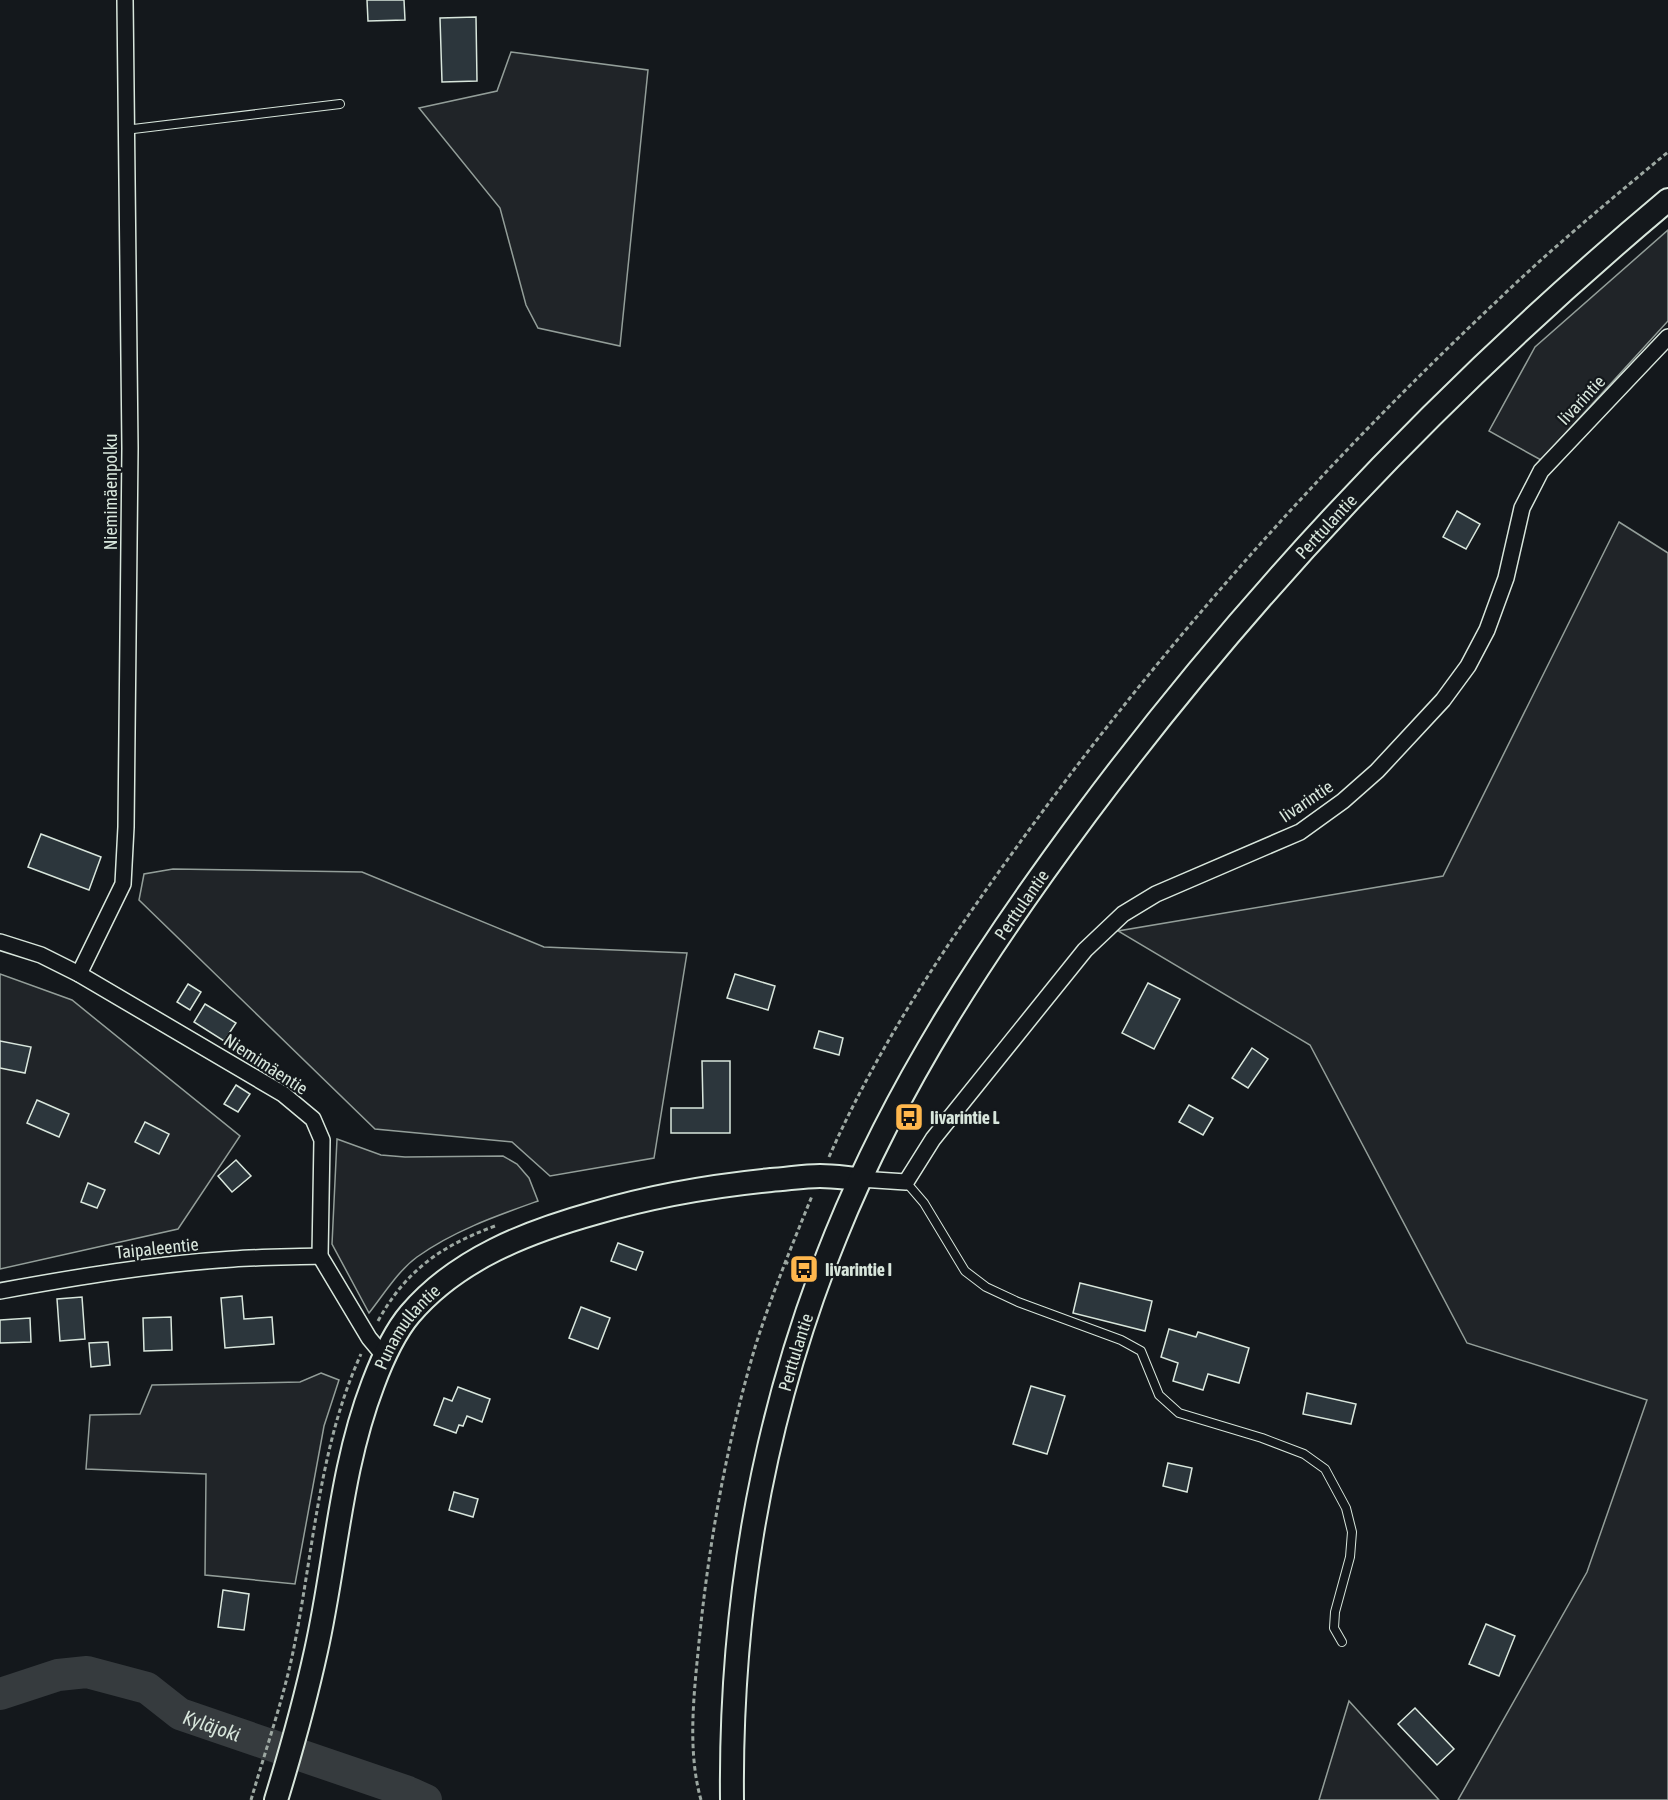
<svg xmlns="http://www.w3.org/2000/svg" width="1668" height="1800" font-family="'Asap Condensed',sans-serif">
  <rect width="100%" height="100%" fill="#14181c"/>
  <g fill="#202428" stroke="#939e99" stroke-width="1.5">
    <polygon points="511,52 648,70 620,346 538,328 526,305 500,208 419,108 497,91"/>
    <polygon points="1668,230 1668,321 1541,460 1489,431 1535,347"/>
    <polygon points="1619,522 1668,553 1668,1800 1458,1800 1587,1572 1647,1400 1467,1343 1310,1045 1118,931 1443,876"/>
    <polygon points="173,869 362,872 544,947 687,953 654,1158 550,1176 512,1142 375,1129 139,900 144,874"/>
    <polygon points="0,974 72,1000 240,1136 178,1229 0,1269"/>
    <path d="M337,1139L381,1155L405,1157L503,1156L517,1164L529,1178L538,1201C496,1216 453,1231 417,1257C398,1271 384,1294 369,1313L332,1244Z"/>
    <polygon points="321,1373 339,1380 324,1426 295,1584 205,1575 206,1474 86,1469 90,1415 140,1414 152,1385 300,1382"/>
    <polygon points="1349,1701 1439,1800 1319,1800"/>
  </g>
  <g fill="none" stroke-linecap="round" stroke-linejoin="round">
    <path stroke="#363b3e" stroke-width="32" id="s1" d="M0,1694L58,1675L87,1672L147,1688L180,1714L408,1792L426,1800"/>
  </g>
  <g fill="#2c363c" stroke="#d8e6dc" stroke-width="1.5">
    <polygon points="367,0 404,0 405,20 368,21"/>
    <polygon points="476,17 477,81 442,82 440,18"/>
    <polygon points="1457,511 1480,524 1466,549 1443,537"/>
    <polygon points="41,834 101,857 89,890 28,867"/>
    <polygon points="735,974 775,986 768,1010 727,998"/>
    <polygon points="1148,983 1180,999 1154,1049 1122,1033"/>
    <polygon points="188,984 201,992 190,1010 177,1002"/>
    <polygon points="205,1004 236,1023 224,1041 194,1022"/>
    <polygon points="819,1031 843,1038 839,1055 814,1048"/>
    <polygon points="0,1041 31,1047 25,1073 0,1068"/>
    <polygon points="1252,1048 1268,1059 1248,1088 1232,1078"/>
    <polygon points="702,1061 730,1061 730,1133 671,1133 671,1108 703,1108"/>
    <polygon points="236,1085 250,1094 238,1112 224,1104"/>
    <polygon points="37,1100 69,1114 59,1137 27,1123"/>
    <polygon points="1189,1105 1213,1118 1203,1135 1179,1122"/>
    <polygon points="145,1122 169,1134 159,1154 135,1142"/>
    <polygon points="236,1160 251,1176 232,1192 218,1176"/>
    <polygon points="88,1183 105,1190 97,1208 81,1202"/>
    <polygon points="618,1243 643,1252 636,1270 611,1261"/>
    <polygon points="1080,1283 1152,1301 1145,1331 1073,1313"/>
    <polygon points="242,1296 244,1319 272,1317 274,1344 225,1348 221,1298"/>
    <polygon points="82,1297 85,1339 60,1341 57,1299"/>
    <polygon points="581,1307 610,1318 598,1349 569,1338"/>
    <polygon points="171,1317 172,1350 144,1351 143,1318"/>
    <polygon points="30,1318 31,1342 0,1343 0,1320"/>
    <polygon points="1169,1329 1196,1337 1198,1332 1249,1348 1239,1383 1208,1374 1203,1390 1173,1381 1178,1363 1161,1357"/>
    <polygon points="108,1342 110,1365 91,1367 89,1343"/>
    <polygon points="1031,1386 1065,1396 1047,1454 1013,1444"/>
    <polygon points="458,1387 490,1399 482,1422 467,1416 463,1426 459,1425 456,1433 434,1425 444,1398 452,1401"/>
    <polygon points="1307,1393 1356,1404 1351,1424 1303,1414"/>
    <polygon points="1168,1463 1192,1468 1187,1492 1163,1486"/>
    <polygon points="454,1492 478,1499 473,1517 449,1510"/>
    <polygon points="223,1590 249,1594 244,1630 218,1627"/>
    <polygon points="1486,1624 1515,1636 1499,1676 1469,1664"/>
    <polygon points="1415,1708 1454,1749 1437,1765 1398,1724"/>
  </g>
  <g fill="none" stroke-linecap="round" stroke-linejoin="round">
    <g stroke="#d8e6dc" stroke-width="10">
      <g id="lane">
        <polyline points="125,130 340,104"/>
        <polyline points="906,1182 924,1203 965,1271 986,1287 1018,1302 1121,1340 1141,1351 1159,1395 1179,1413 1262,1438 1304,1454 1325,1469 1346,1508 1352,1532 1350,1557 1335,1612 1334,1628 1342,1642"/>
      </g>
    </g>
    <g stroke="#d8e6dc" stroke-width="18">
      <g id="street">
        <polyline points="0,942 41,955 79,974 283,1094 313,1119 322,1140 320,1256 369,1338 384,1356"/>
        <polyline points="79,974 123,884 126,827 130,448 125,0"/>
        <polyline points="860,1179 906,1182 933,1139 1085,950 1123,914 1156,894 1300,832 1343,801 1377,771 1443,700 1468,666 1487,630 1506,578 1522,508 1541,471 1668,337"/>
        <path d="M0,1291C77,1277 154,1264 233,1259C262,1257 291,1257 320,1256"/>
      </g>
    </g>
    <g stroke="#d8e6dc" stroke-width="26">
      <g id="secondary">
        <path id="s2" d="M276,1800C291,1751 305,1701 316,1651C336,1562 340,1470 373,1384C382,1360 393,1334 410,1314C457,1259 527,1232 595,1213C652,1196 711,1186 771,1180C787,1179 804,1176 820,1176C833,1176 847,1178 860,1179"/>
        <path id="s3" d="M732,1800C730,1607 763,1415 836,1235C898,1082 988,946 1086,814C1255,587 1451,382 1668,200"/>
      </g>
    </g>
    <g stroke="#9da8a2" stroke-width="3" stroke-dasharray="4.5 3" stroke-linecap="butt">
      <path d="M829,1157C881,1039 954,933 1029,830C1169,638 1326,462 1498,300C1552,248 1610,200 1668,152"/>
      <polyline points="784,1262 803,1268"/>
      <path d="M378,1321C406,1270 441,1246 495,1226"/>
      <path d="M251,1800C266,1748 285,1695 295,1642C314,1545 320,1444 361,1354"/>
      <path d="M701,1800C687,1750 694,1694 699,1642C709,1542 727,1441 756,1344C772,1294 792,1245 812,1196"/>
    </g>
    <use href="#lane" stroke="#14181c" stroke-width="8"/>
    <use href="#street" stroke="#14181c" stroke-width="15"/>
    <use href="#secondary" stroke="#14181c" stroke-width="22"/>
  </g>
  <defs>
    <g id="bus-square" transform="scale(1.5)"><rect x="-9" y="-9" width="18" height="18" rx="4" fill="#ffb74d" stroke="#14181c"/><path d="M-5-6H5V4H4V6H2V4H-2V6H-4V4H-5ZM-3.5-4V0h7V-4ZM-3.5 1.2v1.5H-2V1.2ZM2 1.2v1.5H3.5V1.2Z" fill="#111"/></g>
  </defs>
  <g fill-rule="evenodd">
    <use href="#bus-square" x="909" y="1117"/>
    <use href="#bus-square" x="804" y="1269"/>
  </g>
  <g text-anchor="middle" dominant-baseline="central" stroke-width="4.5" stroke-linejoin="round" paint-order="stroke">
    <g font-size="18" fill="#d8e6dc" stroke="#14181c">
      <text transform="translate(1581 400) rotate(-47)">Iivarintie</text>
      <text transform="translate(110 492) rotate(-90)">Niemimäenpolku</text>
      <text stroke="none"><textPath href="#s3" startOffset="1444">Perttulantie</textPath></text>
      <text transform="translate(1306 801) rotate(-34)">Iivarintie</text>
      <text stroke="none"><textPath href="#s3" startOffset="958">Perttulantie</textPath></text>
      <text transform="translate(266 1064) rotate(33)">Niemimäentie</text>
      <text transform="translate(157 1248) rotate(-6)">Taipaleentie</text>
      <text stroke="none"><textPath href="#s2" startOffset="495">Punamullantie</textPath></text>
      <text stroke="none"><textPath href="#s3" startOffset="454">Perttulantie</textPath></text>
    </g>
    <g font-size="18" font-weight="bold" fill="#d8e6dc" stroke="#14181c" text-anchor="start">
      <text x="930" y="1117">Iivarintie L</text>
      <text x="825" y="1269">Iivarintie I</text>
    </g>
    <g font-size="20" font-style="italic" fill="#d8e6dc" stroke="#14181c">
      <text stroke="none"><textPath href="#s1" startOffset="228">Kyläjoki</textPath></text>
    </g>
  </g>
</svg>
